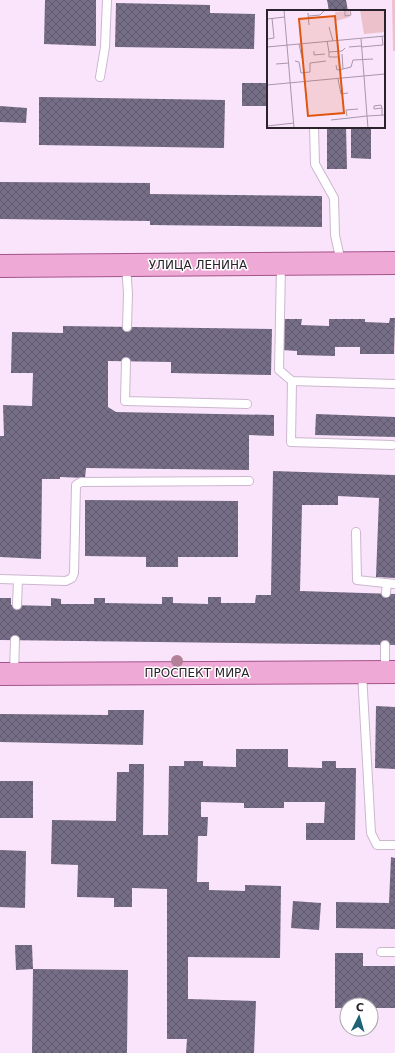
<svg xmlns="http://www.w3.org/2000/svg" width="395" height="1053" font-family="'DejaVu Sans',sans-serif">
  <defs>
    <pattern id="building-cross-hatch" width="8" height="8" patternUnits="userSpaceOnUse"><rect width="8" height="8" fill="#766d86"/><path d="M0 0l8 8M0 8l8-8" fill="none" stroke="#61596e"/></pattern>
  </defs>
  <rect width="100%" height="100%" fill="#fae4fc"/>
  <polygon fill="#edc1cb" points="392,0 395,0 395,51 393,51"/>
  <g fill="url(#building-cross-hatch)">
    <polygon points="45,0 96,0 96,46 44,44"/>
    <polygon points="327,0 346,0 348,11 329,11"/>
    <polygon points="116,3 210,5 210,13 255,14 254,49 115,47"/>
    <rect x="242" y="83" width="26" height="23"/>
    <polygon points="39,97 225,100 224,148 39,145"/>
    <polygon points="0,106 27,108 26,123 0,122"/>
    <polygon points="327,127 346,127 347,169 327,169"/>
    <polygon points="351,127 371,127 371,159 351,158"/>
    <polygon points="0,182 150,183 150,194 322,196 322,227 150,225 150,221 0,219"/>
    <polygon points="390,318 395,318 394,354 360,354 360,347 335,347 335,356 297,355 297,351 282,350 283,319 302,319 301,325 329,326 329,319 365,319 365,322 389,323"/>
    <polygon points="63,326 272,329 271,375 171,373 171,362 108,361 108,407 116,412 274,415 274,436 249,435 249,470 86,468 85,478 60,477 60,479 42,479 41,559 0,557 0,436 4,436 3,405 32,406 33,373 11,373 12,332 63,333"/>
    <polygon points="316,414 395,417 395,437 315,435"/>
    <polygon points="273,471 395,475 395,578 376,577 379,498 338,496 338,505 302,505 300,591 395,594 395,645 0,640 0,598 11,598 11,605 51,606 51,598 61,599 61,604 94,604 94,598 105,598 105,603 162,604 162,597 173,597 173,603 208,604 208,597 221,597 221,603 255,603 256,595 271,595"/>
    <polygon points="85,500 238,501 238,557 178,557 178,567 146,567 146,557 85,556"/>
    <polygon points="376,706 395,707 395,769 375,768"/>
    <polygon points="108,710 144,710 143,745 0,742 0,714 108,715"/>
    <polygon points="236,749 288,749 288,767 322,768 322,761 336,761 336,768 356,768 355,840 306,840 306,823 324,823 325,802 284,802 284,808 244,808 244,803 201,802 201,817 208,817 207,836 198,836 197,882 209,882 209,890 245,891 245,885 281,886 280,958 188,957 188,999 256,1001 254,1053 186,1053 187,1039 167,1039 167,889 132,888 132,907 114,907 114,898 77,897 78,865 51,864 52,820 116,821 117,772 129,772 129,764 144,764 143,835 168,835 169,766 184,766 184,761 203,761 203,766 236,767"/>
    <rect x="0" y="781" width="33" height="37"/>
    <polygon points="0,850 26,851 25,908 0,907"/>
    <polygon points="391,857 395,858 395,929 336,928 336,902 389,903"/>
    <polygon points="293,901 321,903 319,930 291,928"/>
    <polygon points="15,945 32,945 33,969 16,970"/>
    <polygon points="335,953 363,953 363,966 395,966 395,1008 371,1008 371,1005 347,1005 347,1008 335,1008"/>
    <polygon points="33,969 128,970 127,1053 32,1053"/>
  </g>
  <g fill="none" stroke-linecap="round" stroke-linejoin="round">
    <g stroke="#ccb7cf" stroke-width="10">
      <g id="service">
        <polyline points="100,77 105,47 107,0"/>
        <polyline points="314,127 315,164 334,198 335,235 341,262"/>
        <polyline points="281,265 279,370 292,381 395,384"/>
        <polyline points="126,266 128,293 127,327"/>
        <polyline points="126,362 125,401 247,404"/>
        <polyline points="292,381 291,442 392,445"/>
        <polyline points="356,532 357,580 395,584"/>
        <polyline points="0,579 66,581 72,578 74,573 76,485 81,482 249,481"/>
        <polyline points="386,593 387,583"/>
        <polyline points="17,605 18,580"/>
        <polyline points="385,671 385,645"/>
        <polyline points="14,673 15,640"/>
        <polyline points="362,673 371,833 377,845 395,845"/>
        <polyline points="381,952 395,952"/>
      </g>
    </g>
    <g stroke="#a45489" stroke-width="24">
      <g id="primary">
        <polyline points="0,266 395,263"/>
        <polyline points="0,674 395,672"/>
      </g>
    </g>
    <use href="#service" stroke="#fff" stroke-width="8"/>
    <use href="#primary" stroke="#efa9d6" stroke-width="22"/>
  </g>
  <circle fill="#b28097" cx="177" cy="661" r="6"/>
  <g text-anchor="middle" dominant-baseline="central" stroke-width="3" stroke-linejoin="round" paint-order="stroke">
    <g font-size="12" fill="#2b232c" stroke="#fff">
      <text x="198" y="265">УЛИЦА ЛЕНИНА</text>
      <text x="197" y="673">ПРОСПЕКТ МИРА</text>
    </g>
  </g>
  <g transform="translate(267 10)">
    <rect width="118" height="118" fill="#fae4fc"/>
    <path d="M93,0H118V22L97,24ZM82,1L83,7L69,11L68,2Z" fill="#edc1cb"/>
    <path fill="none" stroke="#a797a9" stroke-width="1" d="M17,0L27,118M78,0V6L84,5L83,0M41,3L42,15M42,6L53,5L58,0M0,9L18,7M62,17L66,31M0,29L7,28L5,8M94,29L97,66M60,31L62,42L75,41L78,38M32,34L35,48M0,37L118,26M82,37L94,36M94,37L116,35L115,26M47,41V45L58,44M62,42V47H72M75,44L76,59M28,51L32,52L34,63L43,62V53L59,51M9,54L22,53M69,55L70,60L76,59L84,57L86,50L106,49M97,66L100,106L118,105M71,69L74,84L81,83M0,75L118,64M115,98L114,95L107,96V99L115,98V105M80,106L79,100L91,99M64,110L100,106L101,118M0,116L27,113"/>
    <path fill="#df560e" fill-opacity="0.15" stroke="#df560e" stroke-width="2" d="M68,6L77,103L41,106L32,9Z"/>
    <rect width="118" height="118" fill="none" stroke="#2b232c" stroke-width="2"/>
  </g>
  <g transform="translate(359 1017) rotate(5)"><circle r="19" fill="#ffffff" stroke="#aaa7ab"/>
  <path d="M0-3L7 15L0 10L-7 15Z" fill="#1f6275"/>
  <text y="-6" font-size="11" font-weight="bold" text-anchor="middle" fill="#2b232c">С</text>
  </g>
</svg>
